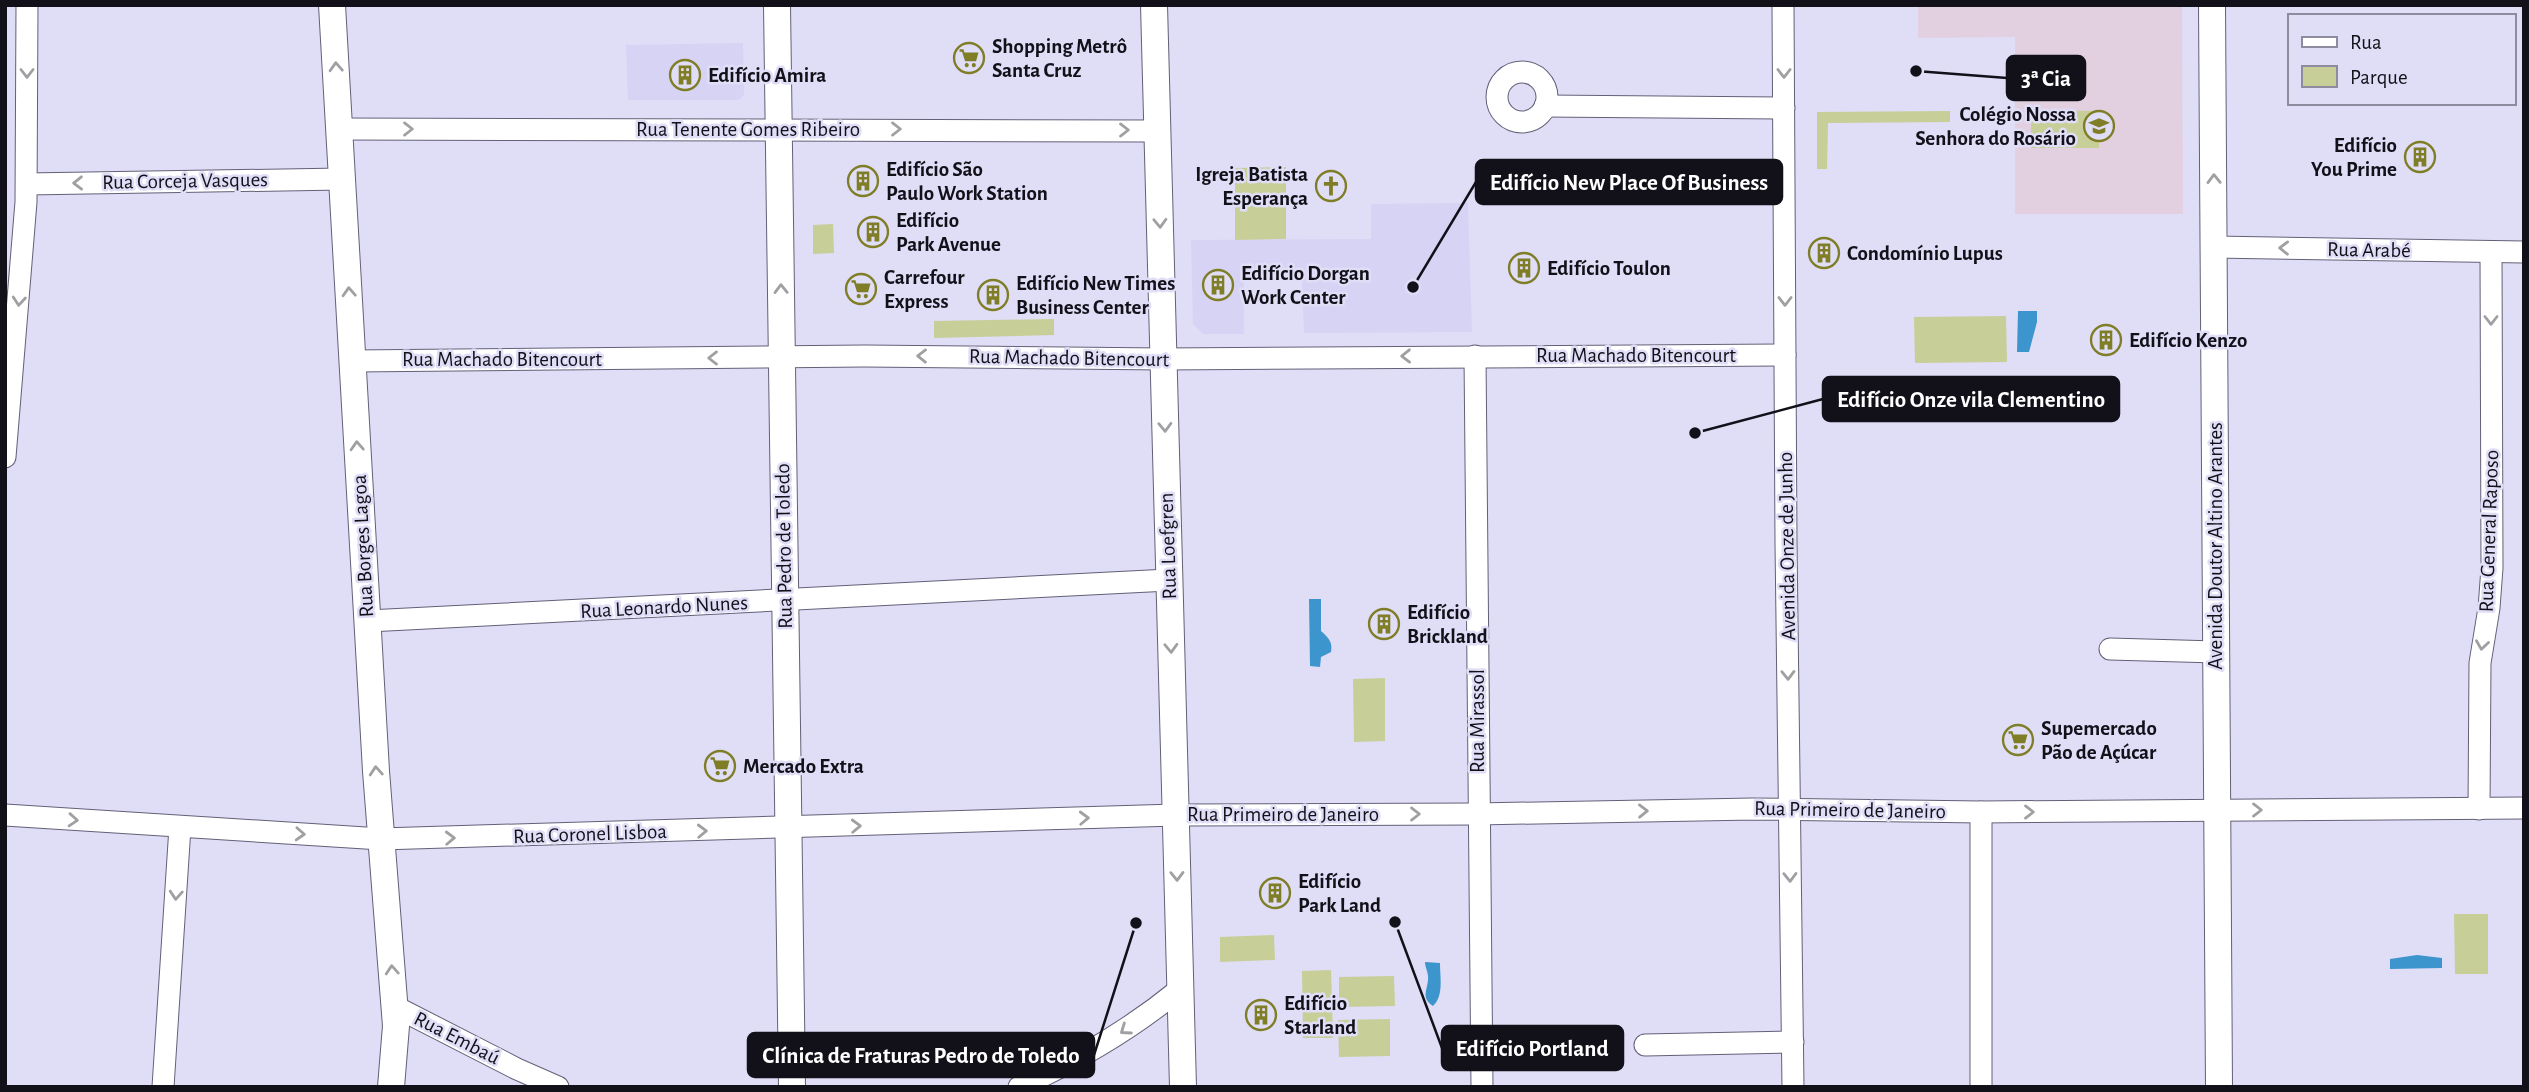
<svg xmlns="http://www.w3.org/2000/svg" width="2529" height="1092" font-family="'Alegreya Sans',sans-serif">
  <rect width="100%" height="100%" fill="#e0ddf7"/>
  <g fill="#d7d3f4">
    <polygon points="743,43 744,95 739,100 628,100 626,45"/>
    <polygon points="1468,203 1472,332 1304,333 1302,280 1244,281 1244,334 1203,334 1193,324 1191,240 1371,239 1371,204"/>
  </g>
  <polygon fill="#e2d0e1" points="1918,5 2182,5 2183,214 2015,214 2015,37 1918,38"/>
  <g fill="#c7ce97">
    <polygon points="2031,110 2099,111 2099,148 2031,148"/>
    <polygon points="1950,111 1950,122 1828,123 1827,169 1817,169 1817,112"/>
    <polygon points="1286,167 1286,239 1235,240 1235,168"/>
    <polygon points="833,224 834,253 813,254 813,225"/>
    <polygon points="2006,316 2007,362 1915,363 1914,317"/>
    <polygon points="1054,319 1054,335 934,338 934,321"/>
    <polygon points="1385,678 1385,741 1354,742 1353,679"/>
    <polygon points="2454,914 2488,914 2488,974 2455,974"/>
    <polygon points="1274,935 1275,960 1220,962 1220,937"/>
    <polygon points="1331,970 1333,1038 1303,1038 1302,971"/>
    <polygon points="1394,976 1395,1006 1339,1007 1339,977"/>
    <polygon points="1390,1019 1390,1056 1339,1057 1338,1020"/>
  </g>
  <g fill="#3d95ce">
    <polygon points="2018,311 2037,311 2037,322 2029,352 2017,352"/>
    <path d="M1309,599H1321V631C1328,637 1333,642 1331,652L1321,657L1320,667L1310,666Z"/>
    <polygon points="2417,955 2442,958 2442,968 2390,969 2390,959"/>
    <path d="M1425,962L1440,963C1440,978 1444,996 1433,1006C1421,998 1427,991 1428,980C1429,973 1425,968 1425,962Z"/>
  </g>
  <g fill="none" stroke-linecap="round" stroke-linejoin="round">
    <g stroke="#636077" stroke-width="23">
      <g id="minor">
        <polyline points="1783,5 1786,543 1793,1087"/>
        <circle cx="1522" cy="97" r="25"/>
        <polyline points="1545,106 1784,108"/>
        <polyline points="340,129 1157,131"/>
        <polyline points="27,184 342,179"/>
        <polyline points="2214,247 2524,252"/>
        <polyline points="1475,356 1482,1087"/>
        <polyline points="353,361 865,356 1163,359 1785,355"/>
        <polyline points="5,457 26,202 27,5"/>
        <polyline points="368,621 1169,580"/>
        <polyline points="2110,649 2216,652"/>
        <polyline points="2479,809 2480,663 2489,608 2492,568 2491,252"/>
        <polyline points="1981,812 1981,1087"/>
        <polyline points="5,815 381,839 1176,815 1477,814 1753,809 1981,812 2524,808"/>
        <polyline points="394,1006 517,1069 558,1087"/>
        <polyline points="1645,1045 1793,1042"/>
        <polyline points="163,1087 180,827"/>
        <path d="M1019,1087C1077,1061 1130,1030 1180,989"/>
      </g>
    </g>
    <g stroke="#636077" stroke-width="28">
      <g id="tertiary">
        <polyline points="332,5 376,771 396,1026 391,1087"/>
        <polyline points="777,5 792,1087"/>
        <polyline points="1154,5 1183,1087"/>
        <polyline points="2212,5 2219,1087"/>
      </g>
    </g>
    <use href="#minor" stroke="#fff" stroke-width="21"/>
    <use href="#tertiary" stroke="#fff" stroke-width="26"/>
  </g>
  <defs><path id="oneway-chevron" d="M-2-3.5L2.5 0L-2 3.5" fill="none" stroke-width="1.6" stroke-linecap="round" stroke-linejoin="round" transform="scale(1.75)"/></defs>
  <g stroke="#a0a0a3">
    <use href="#oneway-chevron" transform="translate(336 67) rotate(-93)"/>
    <use href="#oneway-chevron" transform="translate(27 73) rotate(90)"/>
    <use href="#oneway-chevron" transform="translate(1784 73) rotate(90)"/>
    <use href="#oneway-chevron" transform="translate(408 129)"/>
    <use href="#oneway-chevron" transform="translate(896 129)"/>
    <use href="#oneway-chevron" transform="translate(1124 130)"/>
    <use href="#oneway-chevron" transform="translate(2214 179) rotate(-91)"/>
    <use href="#oneway-chevron" transform="translate(78 183) rotate(179)"/>
    <use href="#oneway-chevron" transform="translate(1160 223) rotate(88)"/>
    <use href="#oneway-chevron" transform="translate(2284 248) rotate(-179)"/>
    <use href="#oneway-chevron" transform="translate(781 289) rotate(-91)"/>
    <use href="#oneway-chevron" transform="translate(349 292) rotate(-93)"/>
    <use href="#oneway-chevron" transform="translate(19 301) rotate(95)"/>
    <use href="#oneway-chevron" transform="translate(1785 301) rotate(90)"/>
    <use href="#oneway-chevron" transform="translate(2491 320) rotate(90)"/>
    <use href="#oneway-chevron" transform="translate(922 356) rotate(-179)"/>
    <use href="#oneway-chevron" transform="translate(1406 356) rotate(179)"/>
    <use href="#oneway-chevron" transform="translate(713 358) rotate(180)"/>
    <use href="#oneway-chevron" transform="translate(1165 427) rotate(88)"/>
    <use href="#oneway-chevron" transform="translate(357 446) rotate(-93)"/>
    <use href="#oneway-chevron" transform="translate(2482 645) rotate(98)"/>
    <use href="#oneway-chevron" transform="translate(1171 648) rotate(88)"/>
    <use href="#oneway-chevron" transform="translate(1788 675) rotate(89)"/>
    <use href="#oneway-chevron" transform="translate(376 771) rotate(-94)"/>
    <use href="#oneway-chevron" transform="translate(2257 810)"/>
    <use href="#oneway-chevron" transform="translate(1643 811) rotate(-1)"/>
    <use href="#oneway-chevron" transform="translate(2029 812)"/>
    <use href="#oneway-chevron" transform="translate(1415 814)"/>
    <use href="#oneway-chevron" transform="translate(1084 818) rotate(-2)"/>
    <use href="#oneway-chevron" transform="translate(73 820) rotate(4)"/>
    <use href="#oneway-chevron" transform="translate(856 826) rotate(-2)"/>
    <use href="#oneway-chevron" transform="translate(702 831) rotate(-2)"/>
    <use href="#oneway-chevron" transform="translate(300 834) rotate(3)"/>
    <use href="#oneway-chevron" transform="translate(450 838) rotate(-2)"/>
    <use href="#oneway-chevron" transform="translate(1177 876) rotate(89)"/>
    <use href="#oneway-chevron" transform="translate(1790 877) rotate(89)"/>
    <use href="#oneway-chevron" transform="translate(176 895) rotate(94)"/>
    <use href="#oneway-chevron" transform="translate(392 970) rotate(-94)"/>
    <use href="#oneway-chevron" transform="translate(1125 1030) rotate(145)"/>
  </g>
  <defs>
    <g id="supermarket-ring" transform="scale(1.575)"><circle r="9.5" fill="#e0ddf7" stroke="#7f7e26" stroke-width="1.5"/><path d="M-6-5.5h2.5l.6 2H6L4.5 2H-2.5L-4.4-4H-6ZM-1.5 3.2a1.3 1.3 0 1 0 .1 0ZM3 3.2a1.3 1.3 0 1 0 .1 0Z" fill="#7f7e26"/></g>
    <g id="building-ring" transform="scale(1.575)"><circle r="9.5" fill="#e0ddf7" stroke="#7f7e26" stroke-width="1.5"/><path d="M-4-6H4V6H1V3H-1V6H-4ZM-2.5-4.3h1.7v1.8h-1.7ZM.8-4.3h1.7v1.8H.8ZM-2.5-1h1.7V.8h-1.7ZM.8-1h1.7V.8H.8Z" fill="#7f7e26"/></g>
    <g id="school-ring" transform="scale(1.575)"><circle r="9.5" fill="#e0ddf7" stroke="#7f7e26" stroke-width="1.5"/><path d="M0-5L7-2L0 1L-7-2ZM-4 1L0 2.5L4 1V4Q0 6-4 4Z" fill="#7f7e26"/></g>
    <g id="church-ring" transform="scale(1.575)"><circle r="9.5" fill="#e0ddf7" stroke="#7f7e26" stroke-width="1.5"/><path d="M-1.2-6h2.4v3.5h3.3v2.4h-3.3V6h-2.4V-.1h-3.3v-2.4h3.3Z" fill="#7f7e26"/></g>
  </defs>
  <g fill-rule="evenodd">
    <use href="#supermarket-ring" x="969" y="58"/>
    <use href="#building-ring" x="685" y="75"/>
    <use href="#school-ring" x="2099" y="126"/>
    <use href="#building-ring" x="2420" y="157"/>
    <use href="#building-ring" x="863" y="181"/>
    <use href="#church-ring" x="1331" y="186"/>
    <use href="#building-ring" x="873" y="232"/>
    <use href="#building-ring" x="1824" y="253"/>
    <use href="#building-ring" x="1524" y="268"/>
    <use href="#building-ring" x="1218" y="285"/>
    <use href="#supermarket-ring" x="861" y="289"/>
    <use href="#building-ring" x="993" y="295"/>
    <use href="#building-ring" x="2106" y="340"/>
    <use href="#building-ring" x="1384" y="624"/>
    <use href="#supermarket-ring" x="2018" y="740"/>
    <use href="#supermarket-ring" x="720" y="766"/>
    <use href="#building-ring" x="1275" y="893"/>
    <use href="#building-ring" x="1261" y="1015"/>
  </g>
  <g text-anchor="middle" dominant-baseline="central" stroke-width="5" stroke-linejoin="round" paint-order="stroke">
    <g font-size="21" font-weight="bold" fill="#121119" stroke="#e0ddf7" text-anchor="start">
      <text x="992" y="46">Shopping Metrô<tspan x="992" dy="24">Santa Cruz</tspan></text>
      <text x="708" y="75">Edifício Amira</text>
      <text x="2076" y="114" text-anchor="end">Colégio Nossa<tspan x="2076" dy="24">Senhora do Rosário</tspan></text>
      <text x="2397" y="145" text-anchor="end">Edifício<tspan x="2397" dy="24">You Prime</tspan></text>
      <text x="886" y="169">Edifício São<tspan x="886" dy="24">Paulo Work Station</tspan></text>
      <text x="1308" y="174" text-anchor="end">Igreja Batista<tspan x="1308" dy="24">Esperança</tspan></text>
      <text x="896" y="220">Edifício<tspan x="896" dy="24">Park Avenue</tspan></text>
      <text x="1847" y="253">Condomínio Lupus</text>
      <text x="1547" y="268">Edifício Toulon</text>
      <text x="1241" y="273">Edifício Dorgan<tspan x="1241" dy="24">Work Center</tspan></text>
      <text x="884" y="277">Carrefour<tspan x="884" dy="24">Express</tspan></text>
      <text x="1016" y="283">Edifício New Times<tspan x="1016" dy="24">Business Center</tspan></text>
      <text x="2129" y="340">Edifício Kenzo</text>
      <text x="1407" y="612">Edifício<tspan x="1407" dy="24">Brickland</tspan></text>
      <text x="2041" y="728">Supemercado<tspan x="2041" dy="24">Pão de Açúcar</tspan></text>
      <text x="743" y="766">Mercado Extra</text>
      <text x="1298" y="881">Edifício<tspan x="1298" dy="24">Park Land</tspan></text>
      <text x="1284" y="1003">Edifício<tspan x="1284" dy="24">Starland</tspan></text>
    </g>
    <g font-size="21" fill="#121119" stroke="#e0ddf7">
      <text x="748" y="129">Rua Tenente Gomes Ribeiro</text>
      <text transform="translate(185 181) rotate(-1)">Rua Corceja Vasques</text>
      <text transform="translate(2369 250) rotate(1)">Rua Arabé</text>
      <text x="1636" y="355">Rua Machado Bitencourt</text>
      <text transform="translate(1069 358) rotate(1)">Rua Machado Bitencourt</text>
      <text x="502" y="359">Rua Machado Bitencourt</text>
      <text transform="translate(2489 531) rotate(-88)">Rua General Raposo</text>
      <text transform="translate(363 546) rotate(-93)">Rua Borges Lagoa</text>
      <text transform="translate(784 546) rotate(-91)">Rua Pedro de Toledo</text>
      <text transform="translate(1168 546) rotate(-92)">Rua Loefgren</text>
      <text transform="translate(1787 546) rotate(-91)">Avenida Onze de Junho</text>
      <text transform="translate(2215 546) rotate(-90)">Avenida Doutor Altino Arantes</text>
      <text transform="translate(664 607) rotate(-3)">Rua Leonardo Nunes</text>
      <text transform="translate(1477 721) rotate(-90)">Rua Mirassol</text>
      <text transform="translate(1850 810) rotate(1)">Rua Primeiro de Janeiro</text>
      <text x="1283" y="814">Rua Primeiro de Janeiro</text>
      <text transform="translate(590 834) rotate(-2)">Rua Coronel Lisboa</text>
      <text transform="translate(457 1038) rotate(27)">Rua Embaú</text>
    </g>
  </g>
  <path fill="none" stroke="#121119" stroke-width="2.5" d="M1916 71L2007 78M1413 287L1476 182M1695 433L1823 399M1395 922L1442 1048M1136 923L1094 1055"/>
  <g fill="#121119" stroke="#e0ddf7" stroke-width="2.5">
    <circle cx="1916" cy="71" r="7"/>
    <circle cx="1413" cy="287" r="7"/>
    <circle cx="1695" cy="433" r="7"/>
    <circle cx="1395" cy="922" r="7"/>
    <circle cx="1136" cy="923" r="7"/>
  </g>
  <g fill="#121119" stroke="#121119" stroke-width="2.5">
    <rect x="2007" y="56" width="78" height="44" rx="7"/>
    <rect x="1476" y="160" width="306" height="44" rx="7"/>
    <rect x="1823" y="377" width="296" height="44" rx="7"/>
    <rect x="1442" y="1026" width="181" height="44" rx="7"/>
    <rect x="748" y="1033" width="346" height="44" rx="7"/>
  </g>
  <g font-size="23" text-anchor="middle" font-weight="bold" fill="#fff">
    <text x="2046" y="86">3ª Cia</text>
    <text x="1629" y="190">Edifício New Place Of Business</text>
    <text x="1971" y="407">Edifício Onze vila Clementino</text>
    <text x="1532" y="1056">Edifício Portland</text>
    <text x="921" y="1063">Clínica de Fraturas Pedro de Toledo</text>
  </g>
  <rect width="2529" height="1092" fill="none" stroke="#121119" stroke-width="14"/>
  <rect x="2288" y="14" width="228" height="91" fill="#e0ddf7" stroke="#8e8b9e" stroke-width="2"/>
  <rect x="2302" y="37" width="35" height="10" fill="#ffffff" stroke="#8e8b9e" stroke-width="2"/>
  <text x="2350" y="49" font-size="21" fill="#121119">Rua</text>
  <rect x="2302" y="66" width="35" height="21" fill="#c7ce97" stroke="#8e8b9e" stroke-width="2"/>
  <text x="2350" y="84" font-size="21" fill="#121119">Parque</text>
</svg>
